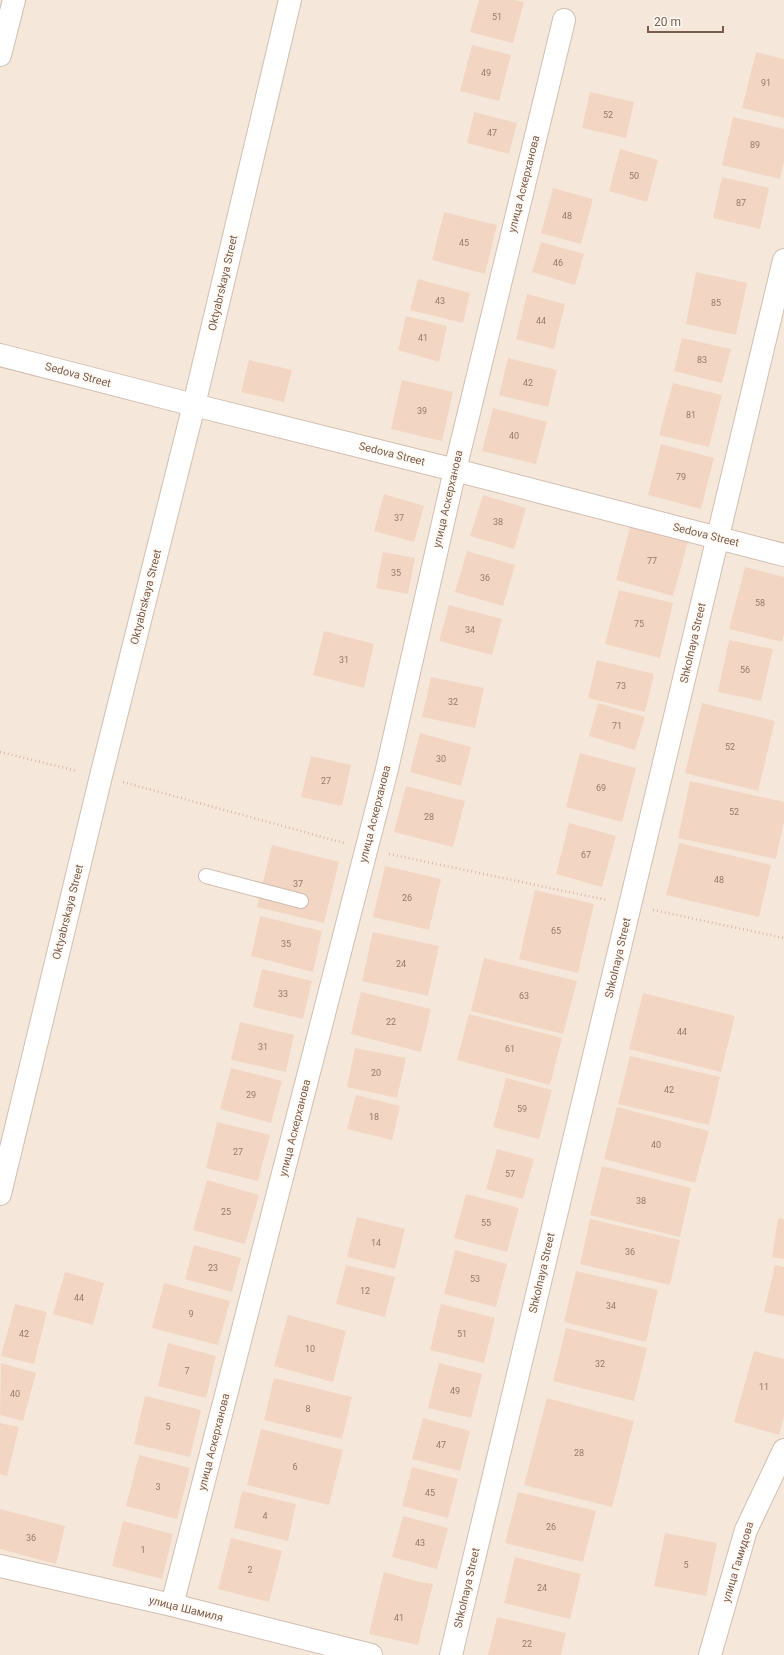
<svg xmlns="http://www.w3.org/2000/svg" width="784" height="1655" font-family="Roboto,sans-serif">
  <rect width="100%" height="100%" fill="#fdf6ec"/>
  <rect fill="#f5e8da" x="0" y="0" width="784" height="1655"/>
  <g fill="#f3d5c3">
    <polygon points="479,0 514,0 524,2 513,43 470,32"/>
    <polygon points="472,45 511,55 499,101 460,91"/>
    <polygon points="756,52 784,59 784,118 742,108"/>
    <polygon points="590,92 634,102 626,138 582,128"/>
    <polygon points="474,112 517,123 509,154 467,143"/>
    <polygon points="733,117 784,129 784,161 780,179 722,165"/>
    <polygon points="620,149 658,160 647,202 609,191"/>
    <polygon points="722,177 769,188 760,229 713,218"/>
    <polygon points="553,188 593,199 581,244 541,233"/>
    <polygon points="444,212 497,225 485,274 432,260"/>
    <polygon points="541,242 584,254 575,285 532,272"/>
    <polygon points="696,272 747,283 736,335 686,324"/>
    <polygon points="418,279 470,293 463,323 410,310"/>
    <polygon points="527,294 565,304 554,349 516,339"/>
    <polygon points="406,316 447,326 439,362 398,350"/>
    <polygon points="682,338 731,349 722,383 674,371"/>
    <polygon points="508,358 557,370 548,407 499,395"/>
    <polygon points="249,360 292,370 284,402 241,392"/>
    <polygon points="402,380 453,392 442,441 391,429"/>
    <polygon points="673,383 722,395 709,447 659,435"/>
    <polygon points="493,408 547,422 536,464 482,451"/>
    <polygon points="661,444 714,458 701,509 648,495"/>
    <polygon points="384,494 424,506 414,542 374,531"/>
    <polygon points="483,495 526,508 514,549 470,536"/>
    <polygon points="630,527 688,542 673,596 616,580"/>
    <polygon points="467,551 515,565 503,606 455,592"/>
    <polygon points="383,552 415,558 408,594 376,588"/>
    <polygon points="745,567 784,577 784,634 782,642 729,629"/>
    <polygon points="619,590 673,603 660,658 605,644"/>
    <polygon points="449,605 502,619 492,655 439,641"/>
    <polygon points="324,631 374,644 364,688 313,675"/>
    <polygon points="729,640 773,649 761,701 718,692"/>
    <polygon points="597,660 654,674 645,712 588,698"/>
    <polygon points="431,677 484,688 475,728 422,717"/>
    <polygon points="598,703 645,717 635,750 589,736"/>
    <polygon points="702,703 775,721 758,791 685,773"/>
    <polygon points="420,733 471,747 461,786 410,772"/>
    <polygon points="580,753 636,768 622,822 566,807"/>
    <polygon points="311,756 351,765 342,806 301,797"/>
    <polygon points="690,781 784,802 784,821 776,859 678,838"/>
    <polygon points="406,786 465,801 453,847 394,832"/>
    <polygon points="569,823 616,836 602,887 556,874"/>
    <polygon points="679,843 771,865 759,917 666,895"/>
    <polygon points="272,845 339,862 324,923 257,907"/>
    <polygon points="385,866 441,879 429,930 373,917"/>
    <polygon points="535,890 594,904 578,973 519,959"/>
    <polygon points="260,916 322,931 313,972 251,956"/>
    <polygon points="373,932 439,946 428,996 362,981"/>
    <polygon points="484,958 577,981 563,1034 471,1011"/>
    <polygon points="262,969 312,981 303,1019 253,1007"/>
    <polygon points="361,992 431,1009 421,1052 351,1034"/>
    <polygon points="643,993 735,1016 721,1072 629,1049"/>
    <polygon points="469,1014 562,1038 550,1085 457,1060"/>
    <polygon points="240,1022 294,1035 286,1072 231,1060"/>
    <polygon points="355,1048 406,1058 397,1098 347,1087"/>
    <polygon points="630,1056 720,1077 709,1125 618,1104"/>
    <polygon points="231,1068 282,1081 271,1123 220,1109"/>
    <polygon points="506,1078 552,1090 539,1139 493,1127"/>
    <polygon points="356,1095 400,1106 392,1140 347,1129"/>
    <polygon points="617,1107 709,1131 695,1183 604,1159"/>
    <polygon points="217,1122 270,1135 258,1181 206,1168"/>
    <polygon points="497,1149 534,1159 523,1199 486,1189"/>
    <polygon points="602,1166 691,1188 680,1237 590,1215"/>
    <polygon points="207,1180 259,1195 245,1244 193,1230"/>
    <polygon points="466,1194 519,1208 507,1252 454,1238"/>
    <polygon points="357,1217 405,1229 395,1269 347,1257"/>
    <polygon points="778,1218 784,1219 784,1259 772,1257"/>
    <polygon points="590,1219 680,1240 670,1285 580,1264"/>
    <polygon points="194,1245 241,1258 232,1292 185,1279"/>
    <polygon points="455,1250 507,1264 496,1307 444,1294"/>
    <polygon points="346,1265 395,1277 385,1317 336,1304"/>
    <polygon points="775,1265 784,1267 784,1316 764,1312"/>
    <polygon points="576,1271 658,1290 646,1342 564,1322"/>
    <polygon points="65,1272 104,1283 93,1325 53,1314"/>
    <polygon points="164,1283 230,1301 218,1345 152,1328"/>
    <polygon points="15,1304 47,1312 34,1364 1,1356"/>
    <polygon points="441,1304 495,1318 484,1363 430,1350"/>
    <polygon points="288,1315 346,1331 333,1382 274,1366"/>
    <polygon points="566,1328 647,1348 634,1401 553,1381"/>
    <polygon points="168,1343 216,1356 206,1398 158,1386"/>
    <polygon points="754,1351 784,1359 784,1416 779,1435 734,1422"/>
    <polygon points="1,1363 36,1373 23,1421 0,1415"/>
    <polygon points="439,1363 482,1374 471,1418 428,1408"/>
    <polygon points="274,1378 352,1397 342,1439 264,1420"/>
    <polygon points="145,1396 201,1410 190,1457 134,1444"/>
    <polygon points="547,1398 634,1421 612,1507 524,1485"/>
    <polygon points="423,1418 470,1431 460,1471 412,1459"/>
    <polygon points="0,1423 19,1427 7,1476 0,1474"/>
    <polygon points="261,1429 343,1450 329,1505 247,1485"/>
    <polygon points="139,1455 190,1468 177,1519 126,1506"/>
    <polygon points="412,1467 458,1479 448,1518 402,1506"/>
    <polygon points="242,1491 296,1504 288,1541 234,1528"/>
    <polygon points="518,1492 596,1511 583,1562 505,1543"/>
    <polygon points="0,1509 65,1526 56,1564 0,1549"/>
    <polygon points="403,1516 448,1528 437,1569 392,1557"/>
    <polygon points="123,1521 173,1534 162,1579 112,1566"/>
    <polygon points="665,1533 717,1543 706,1596 654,1586"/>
    <polygon points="231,1538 282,1551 269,1602 218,1589"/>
    <polygon points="515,1557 581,1574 570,1619 504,1603"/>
    <polygon points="384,1572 416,1581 433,1584 418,1645 369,1634"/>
    <polygon points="497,1617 566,1633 561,1655 488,1655"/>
  </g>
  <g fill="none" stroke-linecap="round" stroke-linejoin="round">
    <g stroke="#d1beb0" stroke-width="16">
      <polyline id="service" points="206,876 301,901"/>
    </g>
    <g stroke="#d1beb0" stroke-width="24">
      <g id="minor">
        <polyline points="0,55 14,0"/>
        <polyline points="0,355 194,405 455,470 784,555"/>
        <polyline points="0,1194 101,776 194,405 290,0"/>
        <polyline points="0,1566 172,1605 371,1655"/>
        <polyline points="172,1605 387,769 455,470 564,20"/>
        <polyline points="451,1655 784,260"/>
        <polyline points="710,1655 746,1530 784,1450"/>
      </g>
    </g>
    <g stroke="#d9b8a5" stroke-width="2.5" stroke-dasharray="1 3" stroke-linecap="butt">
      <polyline points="0,752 77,771"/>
      <polyline points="123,782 344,843"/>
      <polyline points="389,854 607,900"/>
      <polyline points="653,910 784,938"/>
    </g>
    <use href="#service" stroke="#fff" stroke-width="14"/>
    <use href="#minor" stroke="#fff" stroke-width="22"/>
  </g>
  <g text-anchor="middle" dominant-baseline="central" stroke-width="3.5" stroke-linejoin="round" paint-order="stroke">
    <g font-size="9" fill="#987a6a">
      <text x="497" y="17">51</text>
      <text x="486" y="73">49</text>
      <text x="766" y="83">91</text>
      <text x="608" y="115">52</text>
      <text x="492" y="133">47</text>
      <text x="755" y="145">89</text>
      <text x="634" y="176">50</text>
      <text x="741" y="203">87</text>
      <text x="567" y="216">48</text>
      <text x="464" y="243">45</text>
      <text x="558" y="263">46</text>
      <text x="440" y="301">43</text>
      <text x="716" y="303">85</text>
      <text x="541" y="321">44</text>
      <text x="423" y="338">41</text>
      <text x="702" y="360">83</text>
      <text x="528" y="383">42</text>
      <text x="422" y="411">39</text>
      <text x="691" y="415">81</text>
      <text x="514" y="436">40</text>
      <text x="681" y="477">79</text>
      <text x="399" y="518">37</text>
      <text x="498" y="522">38</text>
      <text x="652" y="561">77</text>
      <text x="396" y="573">35</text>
      <text x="485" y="578">36</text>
      <text x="760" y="603">58</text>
      <text x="639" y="624">75</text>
      <text x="470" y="630">34</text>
      <text x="344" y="660">31</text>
      <text x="745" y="670">56</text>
      <text x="621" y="686">73</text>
      <text x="453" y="702">32</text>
      <text x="617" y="726">71</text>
      <text x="730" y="747">52</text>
      <text x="441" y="759">30</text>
      <text x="326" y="781">27</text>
      <text x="601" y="788">69</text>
      <text x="734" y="812">52</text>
      <text x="429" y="817">28</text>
      <text x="586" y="855">67</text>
      <text x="719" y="880">48</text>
      <text x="298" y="884">37</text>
      <text x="407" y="898">26</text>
      <text x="556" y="931">65</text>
      <text x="286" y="944">35</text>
      <text x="401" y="964">24</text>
      <text x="283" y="994">33</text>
      <text x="524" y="996">63</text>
      <text x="391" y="1022">22</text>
      <text x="682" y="1032">44</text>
      <text x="263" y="1047">31</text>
      <text x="510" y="1049">61</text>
      <text x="376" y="1073">20</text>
      <text x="669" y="1090">42</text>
      <text x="251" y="1095">29</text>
      <text x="522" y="1109">59</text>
      <text x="374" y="1117">18</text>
      <text x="656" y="1145">40</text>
      <text x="238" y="1152">27</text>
      <text x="510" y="1174">57</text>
      <text x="641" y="1201">38</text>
      <text x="226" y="1212">25</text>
      <text x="486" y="1223">55</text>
      <text x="376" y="1243">14</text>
      <text x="630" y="1252">36</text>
      <text x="213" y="1268">23</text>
      <text x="475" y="1279">53</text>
      <text x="365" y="1291">12</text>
      <text x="79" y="1298">44</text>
      <text x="611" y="1306">34</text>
      <text x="191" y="1314">9</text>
      <text x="24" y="1334">42</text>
      <text x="462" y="1334">51</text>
      <text x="310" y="1349">10</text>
      <text x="600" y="1364">32</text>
      <text x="187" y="1371">7</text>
      <text x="764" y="1387">11</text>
      <text x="455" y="1391">49</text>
      <text x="15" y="1394">40</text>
      <text x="308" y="1409">8</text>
      <text x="168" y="1427">5</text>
      <text x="441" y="1445">47</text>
      <text x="579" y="1453">28</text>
      <text x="295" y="1467">6</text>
      <text x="158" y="1487">3</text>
      <text x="430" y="1493">45</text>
      <text x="265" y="1516">4</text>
      <text x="551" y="1527">26</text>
      <text x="31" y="1538">36</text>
      <text x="420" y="1543">43</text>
      <text x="143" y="1550">1</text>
      <text x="686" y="1565">5</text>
      <text x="250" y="1570">2</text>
      <text x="542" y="1588">24</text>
      <text x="399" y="1618">41</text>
      <text x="527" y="1644">22</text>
    </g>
    <g font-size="11" fill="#7a5c4d" stroke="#fffaf3">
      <text transform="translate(524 184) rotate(-76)">улица Аскерханова</text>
      <text transform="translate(223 283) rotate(-77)">Oktyabrskaya Street</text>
      <text transform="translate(78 375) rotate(15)">Sedova Street</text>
      <text transform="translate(392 454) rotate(14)">Sedova Street</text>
      <text transform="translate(448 499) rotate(-77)">улица Аскерханова</text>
      <text transform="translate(706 535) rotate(14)">Sedova Street</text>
      <text transform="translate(146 597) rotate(-76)">Oktyabrskaya Street</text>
      <text transform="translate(693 643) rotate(-77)">Shkolnaya Street</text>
      <text transform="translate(375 814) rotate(-76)">улица Аскерханова</text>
      <text transform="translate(68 912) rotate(-76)">Oktyabrskaya Street</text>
      <text transform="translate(618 958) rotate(-77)">Shkolnaya Street</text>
      <text transform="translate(295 1128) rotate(-76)">улица Аскерханова</text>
      <text transform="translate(542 1273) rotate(-77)">Shkolnaya Street</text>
      <text transform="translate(214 1442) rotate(-76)">улица Аскерханова</text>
      <text transform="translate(738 1562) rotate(-73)">улица Гамидова</text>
      <text transform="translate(467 1588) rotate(-77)">Shkolnaya Street</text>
      <text transform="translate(186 1609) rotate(14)">улица Шамиля</text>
    </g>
  </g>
  <path d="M648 26v6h75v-6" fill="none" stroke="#7a5c4d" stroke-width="2"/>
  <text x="654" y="26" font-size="12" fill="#7a5c4d" stroke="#fffaf3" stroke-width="3" paint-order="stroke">20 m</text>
</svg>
